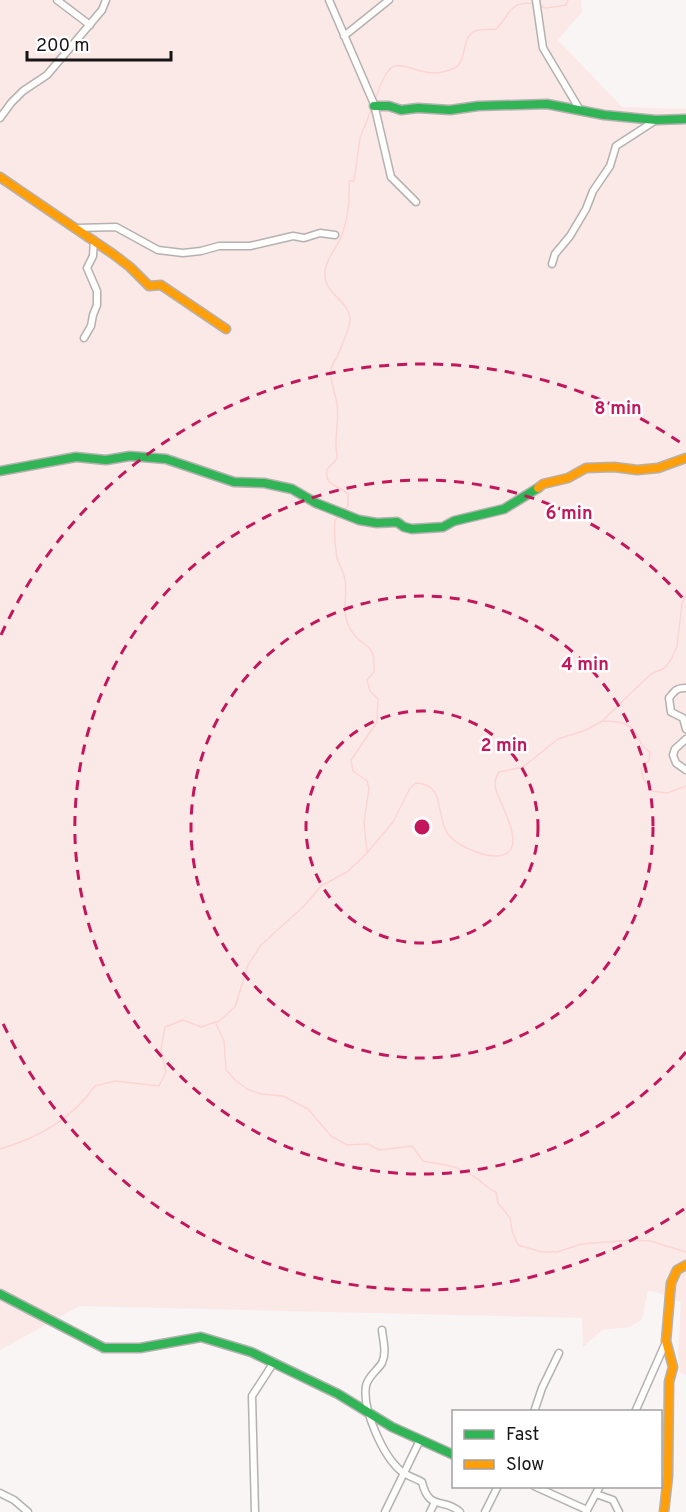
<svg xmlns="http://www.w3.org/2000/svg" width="686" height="1512" font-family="Overpass,sans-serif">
  <rect width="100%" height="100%" fill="#f9f5f4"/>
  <path fill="#fbe9e8" d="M0,0H581L582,12L558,40L622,107L686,109V1376L680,1372L678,1355L681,1302C669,1299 660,1291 648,1291L642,1319L631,1327L602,1330L583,1347L582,1318L80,1306L0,1350Z"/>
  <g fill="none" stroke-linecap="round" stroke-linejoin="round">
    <g stroke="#fcd5d3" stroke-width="1.5">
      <polyline points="540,6 546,8 566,5 568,0"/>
      <path d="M375,100C379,90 382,78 389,70C397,59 419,73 432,73C439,73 448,71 455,68C468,61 460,34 478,30C483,29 490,30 496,29C511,14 509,0 535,4"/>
      <path d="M345,509L348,506V494C338,484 324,487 327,469C343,455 335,458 336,442C336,429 339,418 337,405C336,394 329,380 331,369C332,365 335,360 337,357C340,350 351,324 350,318C347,298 323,294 325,272C326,258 337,248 342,235C348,218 350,200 349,181H354L360,138L371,110"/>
      <path d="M340,515L335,520C334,532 335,546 337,558C339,565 344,572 345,580C348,596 340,613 351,630C362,650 376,639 374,672L367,680L370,691L378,699L377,722L351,760L353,771L367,781L369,788L364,823L367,852"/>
      <path d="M603,721C614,722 629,721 635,732C642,742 639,745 650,752L649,761L641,768L643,778L652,791L667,793L686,786"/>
      <path d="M216,1024L224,1041L226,1070L235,1080L247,1089L261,1094L283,1096L308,1109L331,1136L347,1145L368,1144L379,1150L412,1146L423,1161C442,1165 457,1165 473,1176C482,1181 486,1188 496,1192L498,1203L510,1218L512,1231L518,1245L542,1252H557L582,1244L633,1240L650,1241L686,1252"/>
      <path d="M0,1149C38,1138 72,1119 95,1086L115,1081L159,1086L166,1072L161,1050L165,1027L183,1020L201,1027L219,1021L235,1007L248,965L261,945L304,906L321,886L347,872L367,853L393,822L410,788L416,783C445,784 436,814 447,833C455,845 481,856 496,856C532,855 500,804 496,790C494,783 495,778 499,772L523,767L558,739L586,730L602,721L651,674L665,668L672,658L677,646L682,603L686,595"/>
    </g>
    <g stroke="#b4b1b1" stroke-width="9">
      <g id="street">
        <polyline points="57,0 90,25"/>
        <polyline points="329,0 374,104 391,177 416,202"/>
        <polyline points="536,0 543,48 580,110"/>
        <polyline points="344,36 389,0"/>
        <polyline points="0,118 11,103 23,91 47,75 102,10 106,0"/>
        <polyline points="77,228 116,227 158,250 183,253 201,251 219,246 250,246 293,236 304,238 320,233 335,235"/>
        <polyline points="552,264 555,254 570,236 586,209 593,191 610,166 616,146 656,120"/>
        <polyline points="84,338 91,326 93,315 97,305 97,291 87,268 93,256 94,240"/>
        <path d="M686,688C677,687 674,692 669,698L671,712L683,718L686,729"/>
        <polyline points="686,739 675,749 673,755 676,763 686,770"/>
        <path d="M382,1330C383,1341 387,1352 382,1363C377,1371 368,1376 366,1386C362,1409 383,1456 401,1471C407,1476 415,1478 422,1482C429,1512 444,1497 460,1512"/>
        <polyline points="534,1412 542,1388 559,1353"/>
        <polyline points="635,1412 666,1342"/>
        <polyline points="534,1486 587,1510"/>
        <polyline points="0,1493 14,1500 28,1512"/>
        <polyline points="596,1494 613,1500 619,1512"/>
        <polyline points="255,1512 252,1396 274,1362"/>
        <polyline points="385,1512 420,1440"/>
        <polyline points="430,1512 435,1502"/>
        <polyline points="485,1512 498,1486"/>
        <polyline points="586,1512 600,1486"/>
      </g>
    </g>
    <g stroke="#b4b1b1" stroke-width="11">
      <g id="fast">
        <polyline points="374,106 389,106 401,110 418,108 450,110 478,106 547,104 604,115 656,120 686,119"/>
        <polyline points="0,471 76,457 106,460 130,456 166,459 234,482 264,483 292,489 316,503 359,520 377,523 397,522 404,527 412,529 443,527 454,521 504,509 538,488"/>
        <polyline points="0,1294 104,1348 140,1348 201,1337 251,1352 338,1394 392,1427 454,1455"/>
      </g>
    </g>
    <g stroke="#b4b1b1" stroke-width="11">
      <g id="slow">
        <polyline points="0,177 113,254 130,267 149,286 161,285 226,329"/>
        <polyline points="538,488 543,484 568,478 586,468 614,467 637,470 658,468 686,458"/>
        <polyline points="664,1512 668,1476 669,1382 673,1367 666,1341 671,1283 677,1270 686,1265"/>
      </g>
    </g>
    <use href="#street" stroke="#fefefd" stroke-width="6"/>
    <use href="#fast" stroke="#30b455" stroke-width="8"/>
    <use href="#slow" stroke="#ff9f0a" stroke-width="8"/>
  </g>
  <g fill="none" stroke="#c2185b" stroke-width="3" stroke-dasharray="10 8">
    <circle cx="422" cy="827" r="116"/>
    <circle cx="422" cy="827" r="231"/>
    <path d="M686 1052A347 347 0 1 1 686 602"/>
    <path d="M684 1209A463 463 0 0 1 1 1019M1 635A463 463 0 0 1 684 445"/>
  </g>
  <circle cx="422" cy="827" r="9" fill="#c2185b" stroke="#fff" stroke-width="3"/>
  <g font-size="18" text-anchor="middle" font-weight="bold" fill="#c2185b" stroke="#fff" stroke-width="5" stroke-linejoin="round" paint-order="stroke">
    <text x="618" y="414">8 min</text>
    <text x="569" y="519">6 min</text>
    <text x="585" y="670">4 min</text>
    <text x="504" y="751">2 min</text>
  </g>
  <rect x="452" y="1410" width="210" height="78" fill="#ffffff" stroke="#a2a1a1" stroke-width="1.5"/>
  <rect x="464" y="1430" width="30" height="9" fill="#30b455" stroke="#a2a1a1" stroke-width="1.5"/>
  <text x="506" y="1440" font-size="18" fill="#171515">Fast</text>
  <rect x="464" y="1460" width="30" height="9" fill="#ff9f0a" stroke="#a2a1a1" stroke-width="1.5"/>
  <text x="506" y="1470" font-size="18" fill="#171515">Slow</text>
  <path d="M27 51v9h144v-9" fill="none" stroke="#171515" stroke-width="3"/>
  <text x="36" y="51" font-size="18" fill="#171515" stroke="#ffffff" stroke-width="4.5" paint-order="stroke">200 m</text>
</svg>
